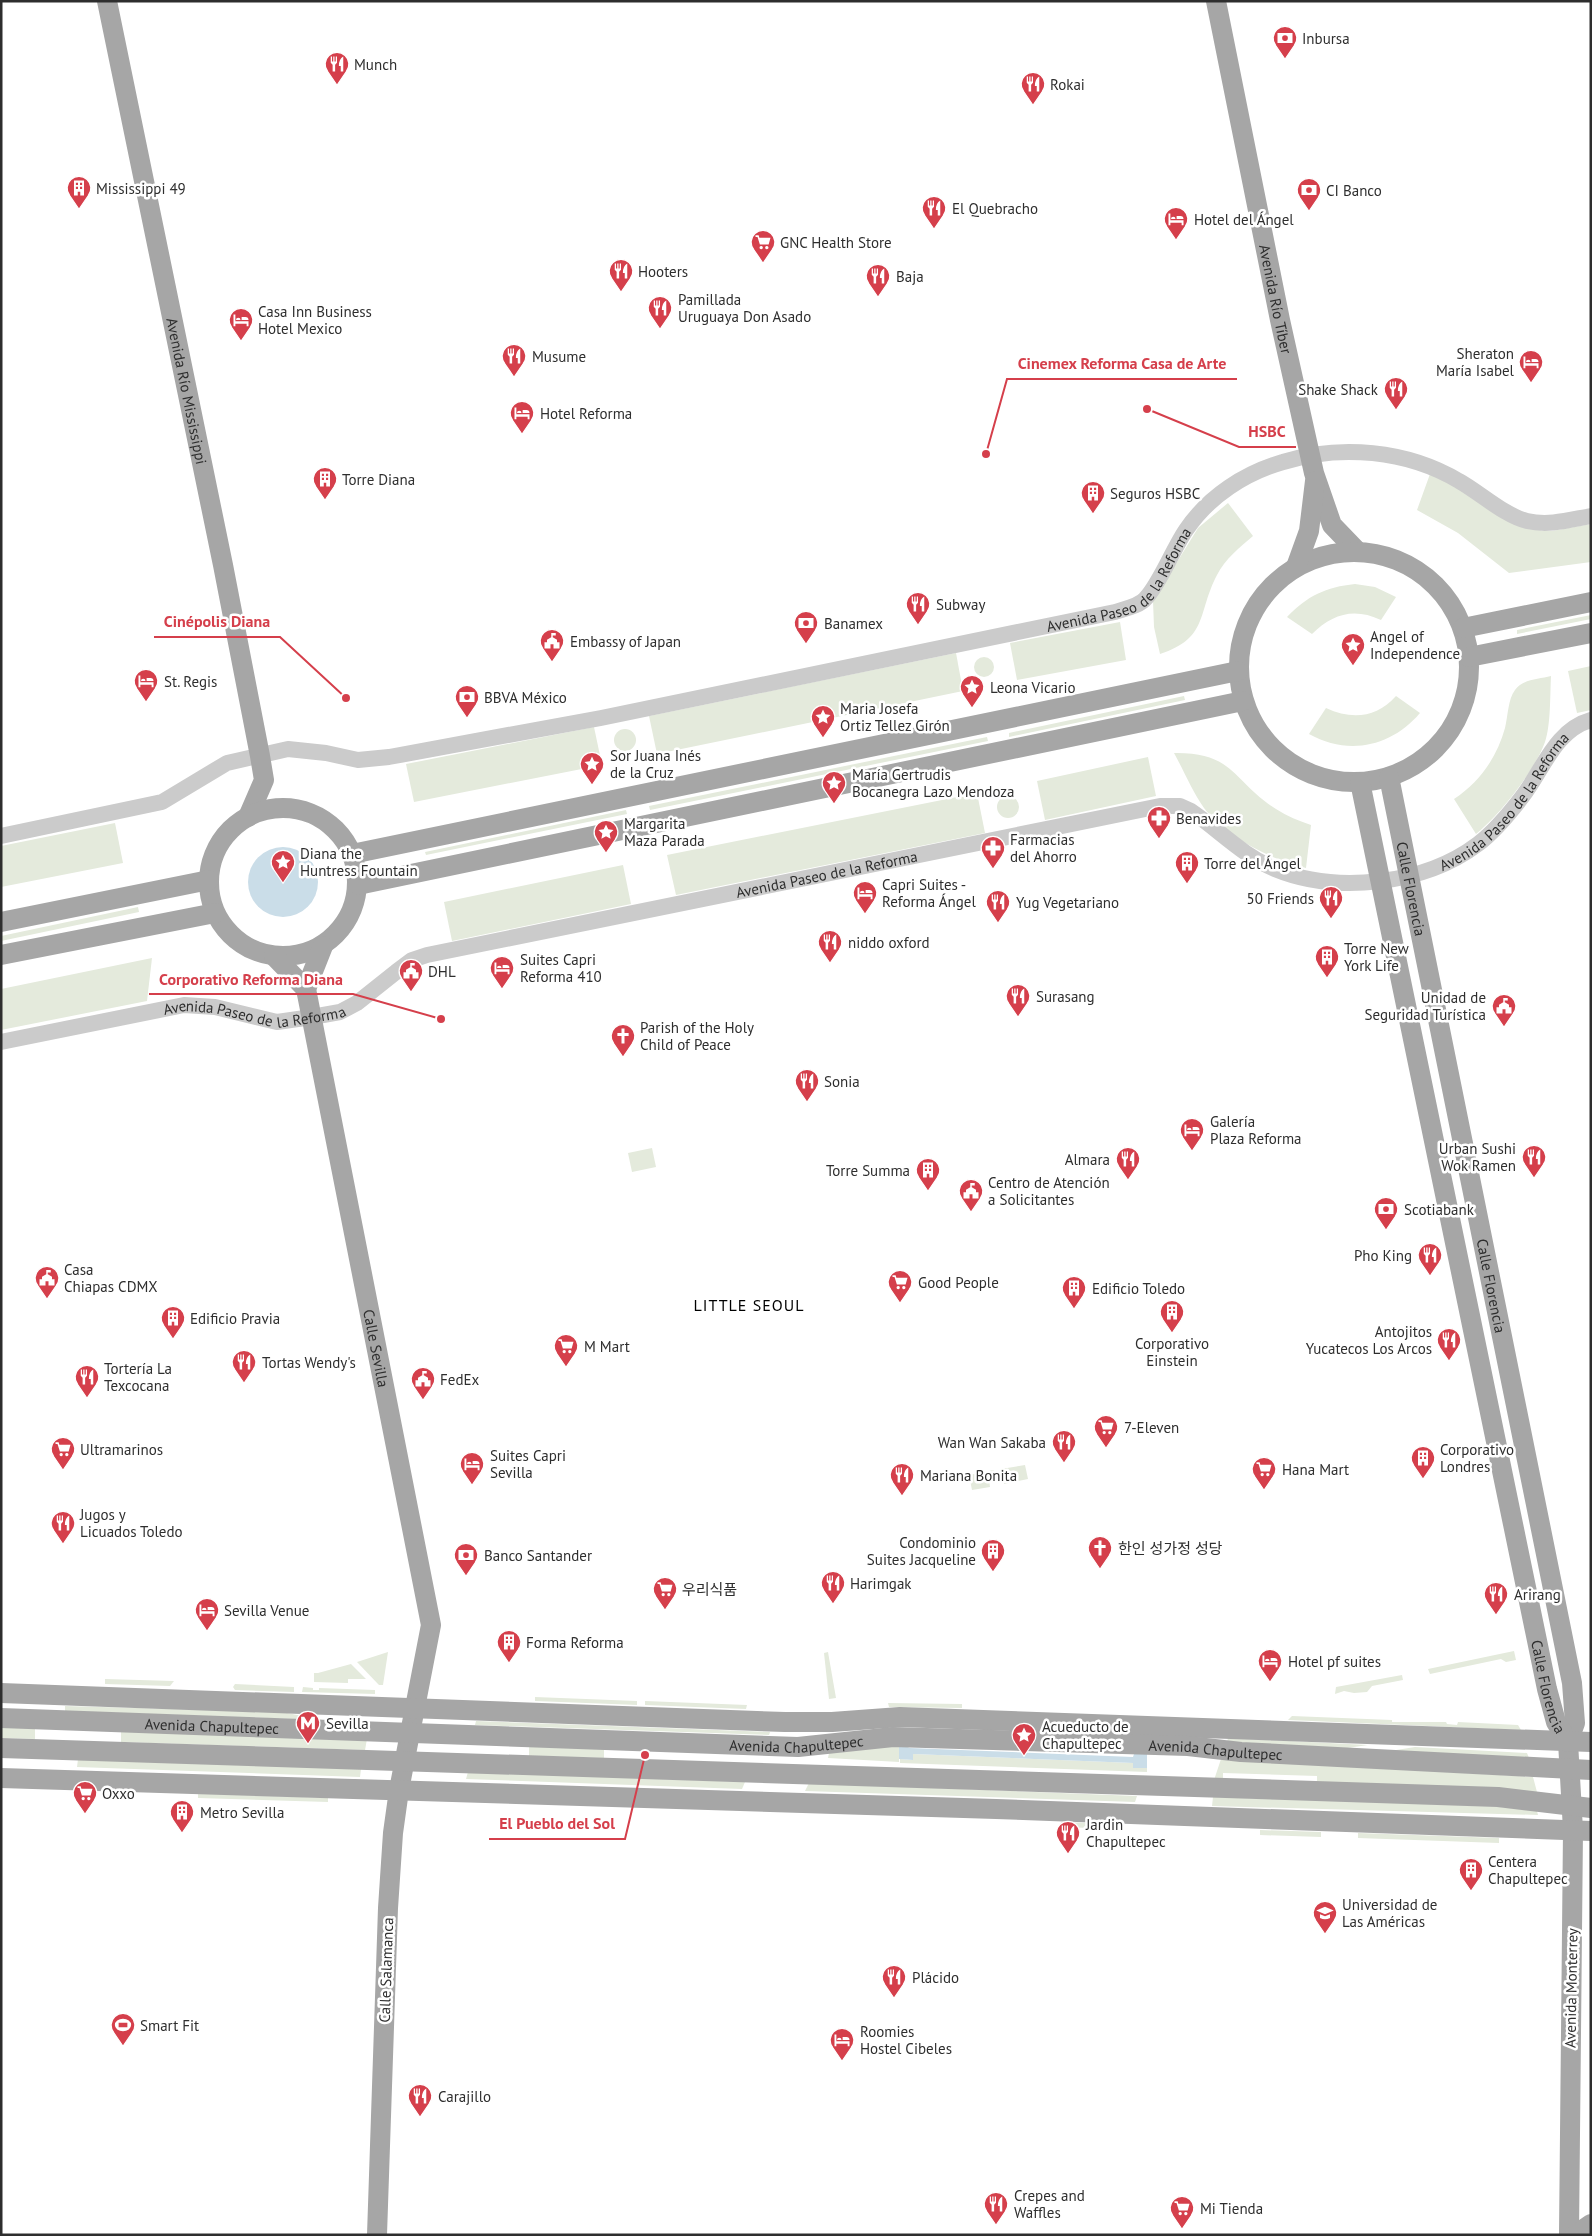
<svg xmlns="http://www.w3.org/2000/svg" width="1592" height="2236" font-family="'PT Sans','Noto Sans KR',sans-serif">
  <rect width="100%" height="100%" fill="#fff"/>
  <g fill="#e4eadc">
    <polygon points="1430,474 1542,531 1552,531 1591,524 1591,562 1509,573 1458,533 1417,510"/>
    <path d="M1228,503L1253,536C1240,547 1225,559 1217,575C1197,613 1209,638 1160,654L1154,627L1153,601L1198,528Z"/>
    <path d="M1355,584L1375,587L1396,597L1381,620C1354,607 1332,614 1312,634L1287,617C1307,596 1326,587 1355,584Z"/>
    <polygon points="1591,615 1591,619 1517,634 1517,630"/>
    <polygon points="1120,622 1126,660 1017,680 1010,643"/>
    <polygon points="956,653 963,691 657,754 649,716"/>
    <circle cx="984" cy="667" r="10"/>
    <polygon points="1591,666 1591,710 1577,713 1568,671"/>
    <path d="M1551,676C1550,694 1551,725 1545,742C1535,770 1500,815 1476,834L1454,799C1480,782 1497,757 1505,728C1508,716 1508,699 1515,690C1523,679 1539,679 1551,676Z"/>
    <polygon points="1184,696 1185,700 1009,737 1009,733"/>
    <path d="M1396,696L1420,713C1391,747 1348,756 1309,734L1326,708C1352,720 1376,718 1396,696Z"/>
    <polygon points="594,727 602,765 414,802 406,764"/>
    <circle cx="625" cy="740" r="11"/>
    <polygon points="987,737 988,741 650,810 649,806"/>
    <path d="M1174,753C1235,752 1233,782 1276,809C1287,816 1299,821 1311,825L1306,868C1272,860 1226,837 1204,808C1192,791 1184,771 1174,753Z"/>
    <polygon points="1148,757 1156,796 1045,820 1037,781"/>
    <polygon points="977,793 985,833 676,895 667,855"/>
    <circle cx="1008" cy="807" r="11"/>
    <polygon points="626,810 627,814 426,855 425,852"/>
    <polygon points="115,823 123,863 1,887 1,846"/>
    <polygon points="623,865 631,904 452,941 444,902"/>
    <polygon points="138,907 139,912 1,941 1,936"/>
    <polygon points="152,958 147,1001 1,1030 1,989"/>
    <polygon points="652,1148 656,1167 632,1172 628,1153"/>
    <polygon points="1025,1465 1028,1479 1004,1484 1001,1469"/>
    <polygon points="994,1470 995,1479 989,1480 990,1487 972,1490 969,1475"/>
    <polygon points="1514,1651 1516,1660 1506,1662 1501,1659 1430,1674 1428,1669"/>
    <polygon points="388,1652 383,1685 379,1685 357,1662"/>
    <polygon points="828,1652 836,1698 829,1699 824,1653"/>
    <polygon points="351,1664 366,1679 348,1679 348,1683 314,1682 314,1673 306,1673 318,1673"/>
    <polygon points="1402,1675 1403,1680 1372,1686 1367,1692 1354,1693 1344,1691 1335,1694 1336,1687"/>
    <polygon points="105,1679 174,1681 170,1686 105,1684"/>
    <polygon points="235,1684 294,1687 294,1692 235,1690 233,1687"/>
    <polygon points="303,1687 313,1688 313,1690 319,1690 319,1688 375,1690 375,1694 302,1692"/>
    <polygon points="535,1697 637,1701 637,1705 535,1701"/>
    <polygon points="645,1701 747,1705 746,1709 645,1705"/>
    <polygon points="888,1703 962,1704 962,1708 889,1707"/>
    <polygon points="65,1706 282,1712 323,1720 65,1711"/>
    <polygon points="1292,1716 1392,1720 1392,1722 1446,1722 1447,1724 1457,1725 1458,1722 1518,1725 1521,1730 1288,1720"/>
    <polygon points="476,1721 770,1732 769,1735 475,1725"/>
    <polygon points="1,1727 35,1728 35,1739 1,1738"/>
    <polygon points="121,1731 367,1739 365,1750 121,1742"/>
    <polygon points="1228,1738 1368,1745 1347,1748 1227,1742"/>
    <polygon points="529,1745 604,1748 604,1758 529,1756"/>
    <polygon points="899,1745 899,1762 828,1758 829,1753"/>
    <polygon points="1415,1747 1527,1753 1529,1758 1390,1751"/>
    <polygon points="913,1754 1133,1763 1133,1768 1147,1768 1147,1772 900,1763 900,1759 913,1760"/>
    <polygon points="78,1759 361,1769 360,1777 77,1767"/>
    <polygon points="1221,1759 1533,1777 1537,1792 1317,1782 1317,1776 1223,1773 1223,1780 1214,1780"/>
    <polygon points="468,1772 745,1782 742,1789 466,1779"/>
    <polygon points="809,1783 1137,1796 1135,1802 805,1791"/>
    <polygon points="198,1793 328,1798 328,1802 198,1798"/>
    <polygon points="1213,1797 1491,1806 1537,1811 1538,1815 1212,1806"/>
    <polygon points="1061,1822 1119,1824 1119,1829 1061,1827"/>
    <polygon points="1260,1830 1321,1832 1321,1837 1260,1835"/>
    <polygon points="1358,1833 1499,1838 1499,1843 1358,1838"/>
  </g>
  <g fill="#cadde8">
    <circle cx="283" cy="882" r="35"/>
    <polygon points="899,1744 910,1748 1133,1757 1134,1754 1147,1754 1147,1768 1133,1768 1133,1763 913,1754 913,1760 899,1759"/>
  </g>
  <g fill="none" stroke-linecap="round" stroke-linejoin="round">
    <g stroke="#cbcbcb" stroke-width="16">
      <path id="s1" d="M1,836L162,802L227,763L288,749L326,753L358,760L389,757L601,718L1115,612C1124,609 1140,606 1146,598C1160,583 1173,549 1186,530C1209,496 1245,473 1283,462C1340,444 1407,450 1459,481C1479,492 1505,516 1527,521C1549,526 1569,520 1591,516"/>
      <path id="s2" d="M1,1042L184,1005L215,1007L277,1022L312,1017L340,1012L357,1003L396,972L412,960L427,955L1160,806H1180L1191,811C1219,830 1243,856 1275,869C1336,894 1424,885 1478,844C1495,831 1509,814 1522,797C1543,770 1555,730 1591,720"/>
    </g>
    <g stroke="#a6a6a6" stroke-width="20">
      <path id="s3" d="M107,1L223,565L260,756L264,780L248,817"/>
      <path id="s4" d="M1216,1L1280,320L1314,473L1332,525L1358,552"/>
      <circle cx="1354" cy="667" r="115"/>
      <polyline points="1296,567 1309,531 1315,481"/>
      <polyline points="1463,628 1591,602"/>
      <polyline points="1469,657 1591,633"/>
      <path id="s5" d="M1389,777L1572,1683L1575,1723L1568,1742L1573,1830L1569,2235"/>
      <path id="s6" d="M1360,782L1547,1689L1556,1722L1568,1742"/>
      <circle cx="283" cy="882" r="74"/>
      <polyline points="352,854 1238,671"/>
      <polyline points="358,885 1243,701"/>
      <polyline points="1,922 209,880"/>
      <polyline points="1,955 215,913"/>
      <path id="s7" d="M274,956L306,989L431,1625L399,1790L393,1833L388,1908L377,2235"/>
      <polyline points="306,989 323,946"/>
      <polyline points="1,1693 785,1722 832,1722 900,1717 1591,1742"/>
      <path id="s8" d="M1,1718L798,1747L893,1737L1188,1746L1241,1752L1591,1770"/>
      <polyline points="1,1748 1498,1797 1591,1808"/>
      <polyline points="1,1778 996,1809 1591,1831"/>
      <polyline points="1575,2235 1591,2224"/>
    </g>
  </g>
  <defs>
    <g id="bank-pin" transform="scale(1.25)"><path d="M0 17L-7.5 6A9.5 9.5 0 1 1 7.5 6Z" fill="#d53f4b" stroke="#fff"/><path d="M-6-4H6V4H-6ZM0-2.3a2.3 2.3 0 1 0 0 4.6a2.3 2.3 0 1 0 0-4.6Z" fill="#fff"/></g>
    <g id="restaurant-pin" transform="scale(1.25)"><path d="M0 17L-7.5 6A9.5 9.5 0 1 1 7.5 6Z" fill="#d53f4b" stroke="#fff"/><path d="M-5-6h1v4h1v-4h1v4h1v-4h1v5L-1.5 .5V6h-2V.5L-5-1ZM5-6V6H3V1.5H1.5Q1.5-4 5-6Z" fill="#fff"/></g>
    <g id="building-pin" transform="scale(1.25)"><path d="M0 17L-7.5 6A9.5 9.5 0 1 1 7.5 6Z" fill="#d53f4b" stroke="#fff"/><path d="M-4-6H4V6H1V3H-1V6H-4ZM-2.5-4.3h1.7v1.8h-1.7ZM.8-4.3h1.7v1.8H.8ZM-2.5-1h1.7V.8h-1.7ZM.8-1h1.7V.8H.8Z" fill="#fff"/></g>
    <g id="hotel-pin" transform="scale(1.25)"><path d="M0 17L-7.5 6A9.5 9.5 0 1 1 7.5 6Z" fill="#d53f4b" stroke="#fff"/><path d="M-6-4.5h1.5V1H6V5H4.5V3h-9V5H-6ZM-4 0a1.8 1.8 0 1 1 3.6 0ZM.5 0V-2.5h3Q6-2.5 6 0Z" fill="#fff"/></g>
    <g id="supermarket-pin" transform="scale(1.25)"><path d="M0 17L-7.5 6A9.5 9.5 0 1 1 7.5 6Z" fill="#d53f4b" stroke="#fff"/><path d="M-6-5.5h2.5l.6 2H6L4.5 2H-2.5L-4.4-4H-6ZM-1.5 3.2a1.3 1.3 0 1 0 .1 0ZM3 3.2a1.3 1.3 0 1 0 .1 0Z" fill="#fff"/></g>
    <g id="civic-pin" transform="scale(1.25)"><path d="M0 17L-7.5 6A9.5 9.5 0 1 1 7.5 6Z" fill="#d53f4b" stroke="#fff"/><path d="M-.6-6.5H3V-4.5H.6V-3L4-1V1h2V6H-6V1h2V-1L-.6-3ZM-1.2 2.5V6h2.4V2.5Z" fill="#fff"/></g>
    <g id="sight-pin" transform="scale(1.25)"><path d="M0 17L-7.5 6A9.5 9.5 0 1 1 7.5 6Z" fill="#d53f4b" stroke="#fff"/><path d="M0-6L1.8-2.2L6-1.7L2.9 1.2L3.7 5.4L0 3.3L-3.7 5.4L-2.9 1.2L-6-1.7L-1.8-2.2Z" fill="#fff"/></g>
    <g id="pharmacy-pin" transform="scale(1.25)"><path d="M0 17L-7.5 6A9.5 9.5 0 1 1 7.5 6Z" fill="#d53f4b" stroke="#fff"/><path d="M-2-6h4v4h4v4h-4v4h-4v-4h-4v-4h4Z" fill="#fff"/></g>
    <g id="church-pin" transform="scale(1.25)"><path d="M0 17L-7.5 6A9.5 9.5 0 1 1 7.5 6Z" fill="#d53f4b" stroke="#fff"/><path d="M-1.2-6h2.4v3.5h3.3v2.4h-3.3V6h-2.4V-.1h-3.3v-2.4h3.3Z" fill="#fff"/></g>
    <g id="metro-pin" transform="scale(1.25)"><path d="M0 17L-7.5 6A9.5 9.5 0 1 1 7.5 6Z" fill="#d53f4b" stroke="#fff"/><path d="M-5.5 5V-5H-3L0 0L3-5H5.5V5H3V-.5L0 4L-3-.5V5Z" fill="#fff"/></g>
    <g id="university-pin" transform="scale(1.25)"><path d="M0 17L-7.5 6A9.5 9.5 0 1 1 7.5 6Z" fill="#d53f4b" stroke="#fff"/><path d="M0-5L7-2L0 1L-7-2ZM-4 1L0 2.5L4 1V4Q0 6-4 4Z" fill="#fff"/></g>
    <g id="stadium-pin" transform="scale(1.25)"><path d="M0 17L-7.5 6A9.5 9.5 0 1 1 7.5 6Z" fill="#d53f4b" stroke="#fff"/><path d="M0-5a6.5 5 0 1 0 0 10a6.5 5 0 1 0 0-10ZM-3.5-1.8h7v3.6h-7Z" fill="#fff"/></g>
  </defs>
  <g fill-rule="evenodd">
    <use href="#bank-pin" x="1285" y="38"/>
    <use href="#restaurant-pin" x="337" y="64"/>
    <use href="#restaurant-pin" x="1033" y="84"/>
    <use href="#building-pin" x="79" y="188"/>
    <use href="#bank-pin" x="1309" y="190"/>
    <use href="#restaurant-pin" x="934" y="208"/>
    <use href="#hotel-pin" x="1176" y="219"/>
    <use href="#supermarket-pin" x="763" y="242"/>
    <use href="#restaurant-pin" x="621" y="271"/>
    <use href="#restaurant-pin" x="878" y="276"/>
    <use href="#restaurant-pin" x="660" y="308"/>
    <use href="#hotel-pin" x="241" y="320"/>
    <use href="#restaurant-pin" x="514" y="356"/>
    <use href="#hotel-pin" x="1531" y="362"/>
    <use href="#restaurant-pin" x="1396" y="389"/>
    <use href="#hotel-pin" x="522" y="413"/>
    <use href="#building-pin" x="325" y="479"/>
    <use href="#building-pin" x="1093" y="493"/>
    <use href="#restaurant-pin" x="918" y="604"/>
    <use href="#bank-pin" x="806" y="623"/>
    <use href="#civic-pin" x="552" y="641"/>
    <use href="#sight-pin" x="1353" y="645"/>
    <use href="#hotel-pin" x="146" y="681"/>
    <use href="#sight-pin" x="972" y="687"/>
    <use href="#bank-pin" x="467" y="697"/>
    <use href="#sight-pin" x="823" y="717"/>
    <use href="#sight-pin" x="592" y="764"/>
    <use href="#sight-pin" x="834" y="783"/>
    <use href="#pharmacy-pin" x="1159" y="818"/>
    <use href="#sight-pin" x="606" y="832"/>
    <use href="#pharmacy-pin" x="993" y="848"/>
    <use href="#sight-pin" x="283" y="862"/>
    <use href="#building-pin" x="1187" y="863"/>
    <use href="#hotel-pin" x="865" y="893"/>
    <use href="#restaurant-pin" x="1331" y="898"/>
    <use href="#restaurant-pin" x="998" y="902"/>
    <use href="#restaurant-pin" x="830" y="942"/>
    <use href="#building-pin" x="1327" y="957"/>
    <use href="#hotel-pin" x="502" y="968"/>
    <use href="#civic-pin" x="411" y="971"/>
    <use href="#restaurant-pin" x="1018" y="996"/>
    <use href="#civic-pin" x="1504" y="1006"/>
    <use href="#church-pin" x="623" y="1036"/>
    <use href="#restaurant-pin" x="807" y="1081"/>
    <use href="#hotel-pin" x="1192" y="1130"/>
    <use href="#restaurant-pin" x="1534" y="1157"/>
    <use href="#restaurant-pin" x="1128" y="1159"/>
    <use href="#building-pin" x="928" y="1170"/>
    <use href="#civic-pin" x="971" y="1191"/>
    <use href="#bank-pin" x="1386" y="1209"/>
    <use href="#restaurant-pin" x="1430" y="1255"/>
    <use href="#civic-pin" x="47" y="1278"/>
    <use href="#supermarket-pin" x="900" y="1282"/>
    <use href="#building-pin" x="1074" y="1288"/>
    <use href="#building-pin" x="1172" y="1312"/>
    <use href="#building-pin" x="173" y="1318"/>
    <use href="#restaurant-pin" x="1449" y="1340"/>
    <use href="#supermarket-pin" x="566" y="1346"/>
    <use href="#restaurant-pin" x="244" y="1362"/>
    <use href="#restaurant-pin" x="87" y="1377"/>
    <use href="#civic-pin" x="423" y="1379"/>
    <use href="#supermarket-pin" x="1106" y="1427"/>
    <use href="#restaurant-pin" x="1064" y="1442"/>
    <use href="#supermarket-pin" x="63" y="1449"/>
    <use href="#building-pin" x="1423" y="1458"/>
    <use href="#hotel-pin" x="472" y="1464"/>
    <use href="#supermarket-pin" x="1264" y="1469"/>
    <use href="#restaurant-pin" x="902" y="1475"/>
    <use href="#restaurant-pin" x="63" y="1523"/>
    <use href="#church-pin" x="1100" y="1548"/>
    <use href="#building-pin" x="993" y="1551"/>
    <use href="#bank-pin" x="466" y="1555"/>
    <use href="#restaurant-pin" x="833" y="1583"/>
    <use href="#supermarket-pin" x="665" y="1589"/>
    <use href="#restaurant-pin" x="1496" y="1594"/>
    <use href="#hotel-pin" x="207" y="1610"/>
    <use href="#building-pin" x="509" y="1642"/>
    <use href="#hotel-pin" x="1270" y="1661"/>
    <use href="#metro-pin" x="308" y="1723"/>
    <use href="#sight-pin" x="1024" y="1735"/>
    <use href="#supermarket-pin" x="85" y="1793"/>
    <use href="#building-pin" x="182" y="1812"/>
    <use href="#restaurant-pin" x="1068" y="1833"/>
    <use href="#building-pin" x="1471" y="1870"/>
    <use href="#university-pin" x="1325" y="1913"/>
    <use href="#restaurant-pin" x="894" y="1977"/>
    <use href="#stadium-pin" x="123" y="2025"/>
    <use href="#hotel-pin" x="842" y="2040"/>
    <use href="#restaurant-pin" x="420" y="2096"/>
    <use href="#restaurant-pin" x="996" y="2204"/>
    <use href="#supermarket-pin" x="1182" y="2208"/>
  </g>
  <g text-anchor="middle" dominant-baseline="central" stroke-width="5" stroke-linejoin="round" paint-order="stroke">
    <g font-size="15" fill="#2e2e2e" stroke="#fff" text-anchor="start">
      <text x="1302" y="38">Inbursa</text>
      <text x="354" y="64">Munch</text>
      <text x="1050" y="84">Rokai</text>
      <text x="96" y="188">Mississippi 49</text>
      <text x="1326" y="190">CI Banco</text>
      <text x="952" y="208">El Quebracho</text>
      <text x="1194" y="219">Hotel del Ángel</text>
      <text x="780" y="242">GNC Health Store</text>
      <text x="638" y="271">Hooters</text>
      <text x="896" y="276">Baja</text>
      <text x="678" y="299">Pamillada<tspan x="678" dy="17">Uruguaya Don Asado</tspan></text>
      <text x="258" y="311">Casa Inn Business<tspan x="258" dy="17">Hotel Mexico</tspan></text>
      <text x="1514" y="353" text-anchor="end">Sheraton<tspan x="1514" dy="17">María Isabel</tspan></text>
      <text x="532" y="356">Musume</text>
      <text x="1378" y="389" text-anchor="end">Shake Shack</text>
      <text x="540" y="413">Hotel Reforma</text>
      <text x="342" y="479">Torre Diana</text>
      <text x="1110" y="493">Seguros HSBC</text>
      <text x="936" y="604">Subway</text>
      <text x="824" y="623">Banamex</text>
      <text x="1370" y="636">Angel of<tspan x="1370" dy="17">Independence</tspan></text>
      <text x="570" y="641">Embassy of Japan</text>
      <text x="164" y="681">St. Regis</text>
      <text x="990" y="687">Leona Vicario</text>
      <text x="484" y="697">BBVA México</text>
      <text x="840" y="708">Maria Josefa<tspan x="840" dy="17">Ortiz Tellez Girón</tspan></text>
      <text x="610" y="755">Sor Juana Inés<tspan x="610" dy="17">de la Cruz</tspan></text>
      <text x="852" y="774">María Gertrudis<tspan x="852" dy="17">Bocanegra Lazo Mendoza</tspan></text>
      <text x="1176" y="818">Benavides</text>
      <text x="624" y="823">Margarita<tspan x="624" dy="17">Maza Parada</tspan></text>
      <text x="1010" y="839">Farmacias<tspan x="1010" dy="17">del Ahorro</tspan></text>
      <text x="300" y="853">Diana the<tspan x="300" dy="17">Huntress Fountain</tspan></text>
      <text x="1204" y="863">Torre del Ángel</text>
      <text x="882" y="884">Capri Suites -<tspan x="882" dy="17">Reforma Ángel</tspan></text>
      <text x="1314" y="898" text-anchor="end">50 Friends</text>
      <text x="1016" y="902">Yug Vegetariano</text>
      <text x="848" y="942">niddo oxford</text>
      <text x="1344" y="948">Torre New<tspan x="1344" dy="17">York Life</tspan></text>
      <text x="520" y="959">Suites Capri<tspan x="520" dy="17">Reforma 410</tspan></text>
      <text x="428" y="971">DHL</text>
      <text x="1036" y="996">Surasang</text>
      <text x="1486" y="997" text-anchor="end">Unidad de<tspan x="1486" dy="17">Seguridad Turística</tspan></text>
      <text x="640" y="1027">Parish of the Holy<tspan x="640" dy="17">Child of Peace</tspan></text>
      <text x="824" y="1081">Sonia</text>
      <text x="1210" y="1121">Galería<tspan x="1210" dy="17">Plaza Reforma</tspan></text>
      <text x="1516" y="1148" text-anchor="end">Urban Sushi<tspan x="1516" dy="17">Wok Ramen</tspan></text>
      <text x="1110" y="1159" text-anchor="end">Almara</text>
      <text x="910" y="1170" text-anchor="end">Torre Summa</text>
      <text x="988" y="1182">Centro de Atención<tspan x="988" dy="17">a Solicitantes</tspan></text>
      <text x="1404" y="1209">Scotiabank</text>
      <text x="1412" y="1255" text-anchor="end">Pho King</text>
      <text x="64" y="1269">Casa<tspan x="64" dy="17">Chiapas CDMX</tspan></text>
      <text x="918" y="1282">Good People</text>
      <text x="1092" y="1288">Edificio Toledo</text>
      <text x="190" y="1318">Edificio Pravia</text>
      <text x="1432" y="1331" text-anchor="end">Antojitos<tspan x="1432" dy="17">Yucatecos Los Arcos</tspan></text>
      <text x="1172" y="1343" text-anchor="middle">Corporativo<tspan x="1172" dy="17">Einstein</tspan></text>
      <text x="584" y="1346">M Mart</text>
      <text x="262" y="1362">Tortas Wendy's</text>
      <text x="104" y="1368">Tortería La<tspan x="104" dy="17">Texcocana</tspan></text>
      <text x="440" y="1379">FedEx</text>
      <text x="1124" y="1427">7-Eleven</text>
      <text x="1046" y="1442" text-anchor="end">Wan Wan Sakaba</text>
      <text x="80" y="1449">Ultramarinos</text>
      <text x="1440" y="1449">Corporativo<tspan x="1440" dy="17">Londres</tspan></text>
      <text x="490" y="1455">Suites Capri<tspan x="490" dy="17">Sevilla</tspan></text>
      <text x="1282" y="1469">Hana Mart</text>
      <text x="920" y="1475">Mariana Bonita</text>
      <text x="80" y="1514">Jugos y<tspan x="80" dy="17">Licuados Toledo</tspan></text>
      <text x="976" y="1542" text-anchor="end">Condominio<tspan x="976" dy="17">Suites Jacqueline</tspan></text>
      <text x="1118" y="1548">한인 성가정 성당</text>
      <text x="484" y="1555">Banco Santander</text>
      <text x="850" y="1583">Harimgak</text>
      <text x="682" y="1589">우리식품</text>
      <text x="1514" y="1594">Arirang</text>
      <text x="224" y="1610">Sevilla Venue</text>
      <text x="526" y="1642">Forma Reforma</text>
      <text x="1288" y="1661">Hotel pf suites</text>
      <text x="326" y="1723">Sevilla</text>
      <text x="1042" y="1726">Acueducto de<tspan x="1042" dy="17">Chapultepec</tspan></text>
      <text x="102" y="1793">Oxxo</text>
      <text x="200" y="1812">Metro Sevilla</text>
      <text x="1086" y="1824">Jardin<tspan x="1086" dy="17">Chapultepec</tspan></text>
      <text x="1488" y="1861">Centera<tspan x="1488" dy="17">Chapultepec</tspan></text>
      <text x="1342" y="1904">Universidad de<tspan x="1342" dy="17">Las Américas</tspan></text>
      <text x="912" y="1977">Plácido</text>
      <text x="140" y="2025">Smart Fit</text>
      <text x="860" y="2031">Roomies<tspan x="860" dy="17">Hostel Cibeles</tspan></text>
      <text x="438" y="2096">Carajillo</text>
      <text x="1014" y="2195">Crepes and<tspan x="1014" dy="17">Waffles</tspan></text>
      <text x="1200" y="2208">Mi Tienda</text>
    </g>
    <g font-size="15" fill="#2e2e2e" stroke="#fff">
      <text stroke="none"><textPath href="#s4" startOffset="304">Avenida Río Tíber</textPath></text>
      <text stroke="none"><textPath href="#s3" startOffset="398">Avenida Río Mississippi</textPath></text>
      <text stroke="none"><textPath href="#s1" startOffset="1168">Avenida Paseo de la Reforma</textPath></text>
      <text stroke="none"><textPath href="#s2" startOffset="1594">Avenida Paseo de la Reforma</textPath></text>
      <text stroke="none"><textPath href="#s2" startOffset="858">Avenida Paseo de la Reforma</textPath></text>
      <text stroke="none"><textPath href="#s5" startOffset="114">Calle Florencia</textPath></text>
      <text stroke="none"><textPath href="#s2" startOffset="258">Avenida Paseo de la Reforma</textPath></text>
      <text stroke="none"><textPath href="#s5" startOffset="519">Calle Florencia</textPath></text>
      <text stroke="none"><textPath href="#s7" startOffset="412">Calle Sevilla</textPath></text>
      <text stroke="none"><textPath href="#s6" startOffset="924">Calle Florencia</textPath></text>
      <text stroke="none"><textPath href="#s8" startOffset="211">Avenida Chapultepec</textPath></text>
      <text stroke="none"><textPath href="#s8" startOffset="796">Avenida Chapultepec</textPath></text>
      <text stroke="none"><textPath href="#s8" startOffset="1216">Avenida Chapultepec</textPath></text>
      <text transform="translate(386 1970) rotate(-88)">Calle Salamanca</text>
      <text transform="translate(1571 1988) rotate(-89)">Avenida Monterrey</text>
    </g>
    <g font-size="16" letter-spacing="1" fill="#000" stroke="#fff">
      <text x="749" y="1305">LITTLE SEOUL</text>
    </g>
  </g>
  <path fill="none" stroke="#d53f4b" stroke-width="2" d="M986 454L1007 379H1237M1147 409L1239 447H1296M346 698L280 637H154M441 1019L353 994H149M645 1755L625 1839H489"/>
  <g fill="#d53f4b" stroke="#fff" stroke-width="2">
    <circle cx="986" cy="454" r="5"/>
    <circle cx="1147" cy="409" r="5"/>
    <circle cx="346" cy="698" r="5"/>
    <circle cx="441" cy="1019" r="5"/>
    <circle cx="645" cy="1755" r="5"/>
  </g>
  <g font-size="16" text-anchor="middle" font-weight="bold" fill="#d53f4b" stroke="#fff" stroke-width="5" stroke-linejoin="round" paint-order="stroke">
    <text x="1122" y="369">Cinemex Reforma Casa de Arte</text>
    <text x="1267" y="437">HSBC</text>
    <text x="217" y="627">Cinépolis Diana</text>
    <text x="251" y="985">Corporativo Reforma Diana</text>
    <text x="557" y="1829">El Pueblo del Sol</text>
  </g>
  <rect width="1592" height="2236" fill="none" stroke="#2e2e2e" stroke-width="5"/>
</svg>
